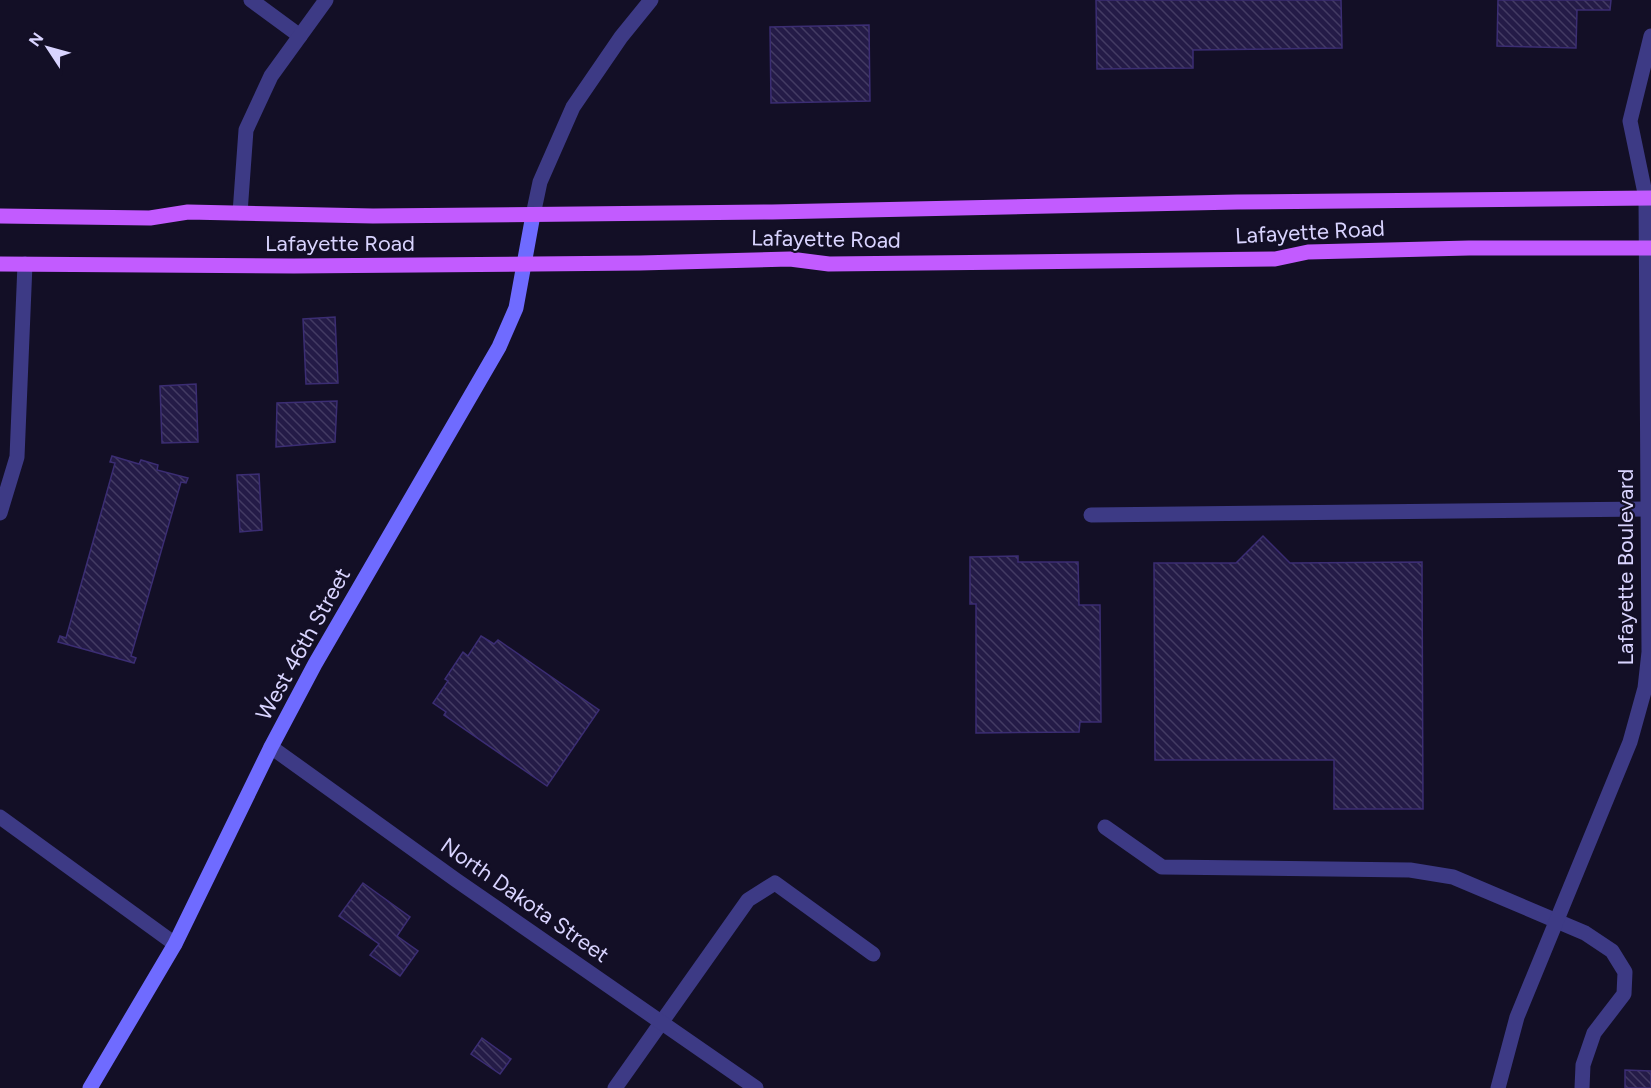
<svg xmlns="http://www.w3.org/2000/svg" width="1651" height="1088" font-family="Figtree,sans-serif">
  <defs>
    <pattern id="building-back-hatch" width="6" height="6" patternUnits="userSpaceOnUse" patternTransform="scale(1.5)"><rect width="6" height="6" fill="#241b47"/><path d="M-1 5l2 2M0 0l6 6M5-1l2 2" fill="none" stroke="#433b63"/></pattern>
  </defs>
  <rect width="100%" height="100%" fill="#130f26"/>
  <g fill="url(#building-back-hatch)" stroke="#3b2d73" stroke-width="1.5">
    <polygon points="1096,0 1341,0 1342,48 1193,50 1193,68 1097,69"/>
    <polygon points="1498,0 1611,0 1610,10 1577,10 1576,48 1497,46"/>
    <polygon points="869,25 870,101 771,103 770,27"/>
    <polygon points="335,317 338,383 306,384 303,319"/>
    <polygon points="196,384 198,442 162,443 160,386"/>
    <polygon points="337,401 335,442 276,447 277,403"/>
    <polygon points="112,456 139,464 141,460 158,465 157,470 188,478 186,483 181,482 131,656 136,658 134,663 58,642 60,636 66,638 115,463 110,462"/>
    <polygon points="259,474 262,530 240,532 237,475"/>
    <polygon points="1263,536 1290,563 1422,562 1423,809 1334,809 1334,760 1155,760 1154,563 1236,563"/>
    <polygon points="1018,556 1018,562 1078,562 1079,605 1100,605 1101,722 1080,722 1079,732 976,733 976,604 970,604 970,557"/>
    <polygon points="481,636 494,644 498,640 599,710 547,786 444,715 446,712 433,703 448,681 445,679 463,652 468,656"/>
    <polygon points="363,883 410,917 397,936 418,951 400,976 370,955 379,944 339,916"/>
    <polygon points="482,1038 511,1059 500,1074 471,1054"/>
    <polygon points="1625,1070 1651,1071 1651,1088 1625,1088"/>
  </g>
  <g fill="none" stroke-linecap="round" stroke-linejoin="round">
    <g stroke="#3d3a85" stroke-width="15">
      <polyline points="251,0 300,36"/>
      <polyline points="1646,198 1630,121 1651,36"/>
      <polyline points="240,213 246,130 271,76 326,0"/>
      <polyline points="1091,515 1648,509"/>
      <polyline points="1105,827 1162,867 1410,870 1453,877 1585,933 1612,951 1625,972 1624,994 1594,1033 1583,1065 1582,1088"/>
      <polyline points="615,1088 748,900 775,883 873,954"/>
    </g>
    <g stroke="#3d3a85" stroke-width="15">
      <polyline points="533,215 540,182 573,107 621,37 651,0"/>
      <polyline points="0,513 17,457 25,264"/>
      <polyline points="271,747 456,880 756,1088"/>
      <polyline points="0,817 175,944"/>
      <polyline points="1498,1088 1517,1017 1630,742 1645,688 1649,652 1646,198"/>
    </g>
    <polyline stroke="#6f6bff" stroke-width="15" points="90,1088 175,944 271,747 315,664 499,347 516,308 533,215"/>
    <g stroke="#c25bff" stroke-width="15">
      <polyline points="0,216 150,218 188,212 373,216 772,212 1237,202 1651,198"/>
      <polyline points="0,264 294,266 640,263 790,259 829,264 1275,259 1308,252 1469,248 1651,248"/>
    </g>
  </g>
  <g text-anchor="middle" dominant-baseline="central" stroke-width="4.5" stroke-linejoin="round" paint-order="stroke">
    <g font-size="22" fill="#d9d4ff" stroke="#130f26">
      <text transform="translate(1310 232) rotate(-3)">Lafayette Road</text>
      <text transform="translate(826 239) rotate(1)">Lafayette Road</text>
      <text x="340" y="243">Lafayette Road</text>
      <text transform="translate(1625 567) rotate(-90)">Lafayette Boulevard</text>
      <text transform="translate(303 644) rotate(-61)">West 46th Street</text>
      <text transform="translate(525 900) rotate(35)">North Dakota Street</text>
    </g>
  </g>
  <g transform="translate(48 48) rotate(306)" stroke="#130f26" stroke-width="4.5" paint-order="stroke">
  <path d="M0-4.5L10 22L0 15L-10 22Z" fill="#d9d4ff"/>
  <text y="-9" font-size="16" font-weight="bold" text-anchor="middle" fill="#d9d4ff">N</text>
  </g>
</svg>
